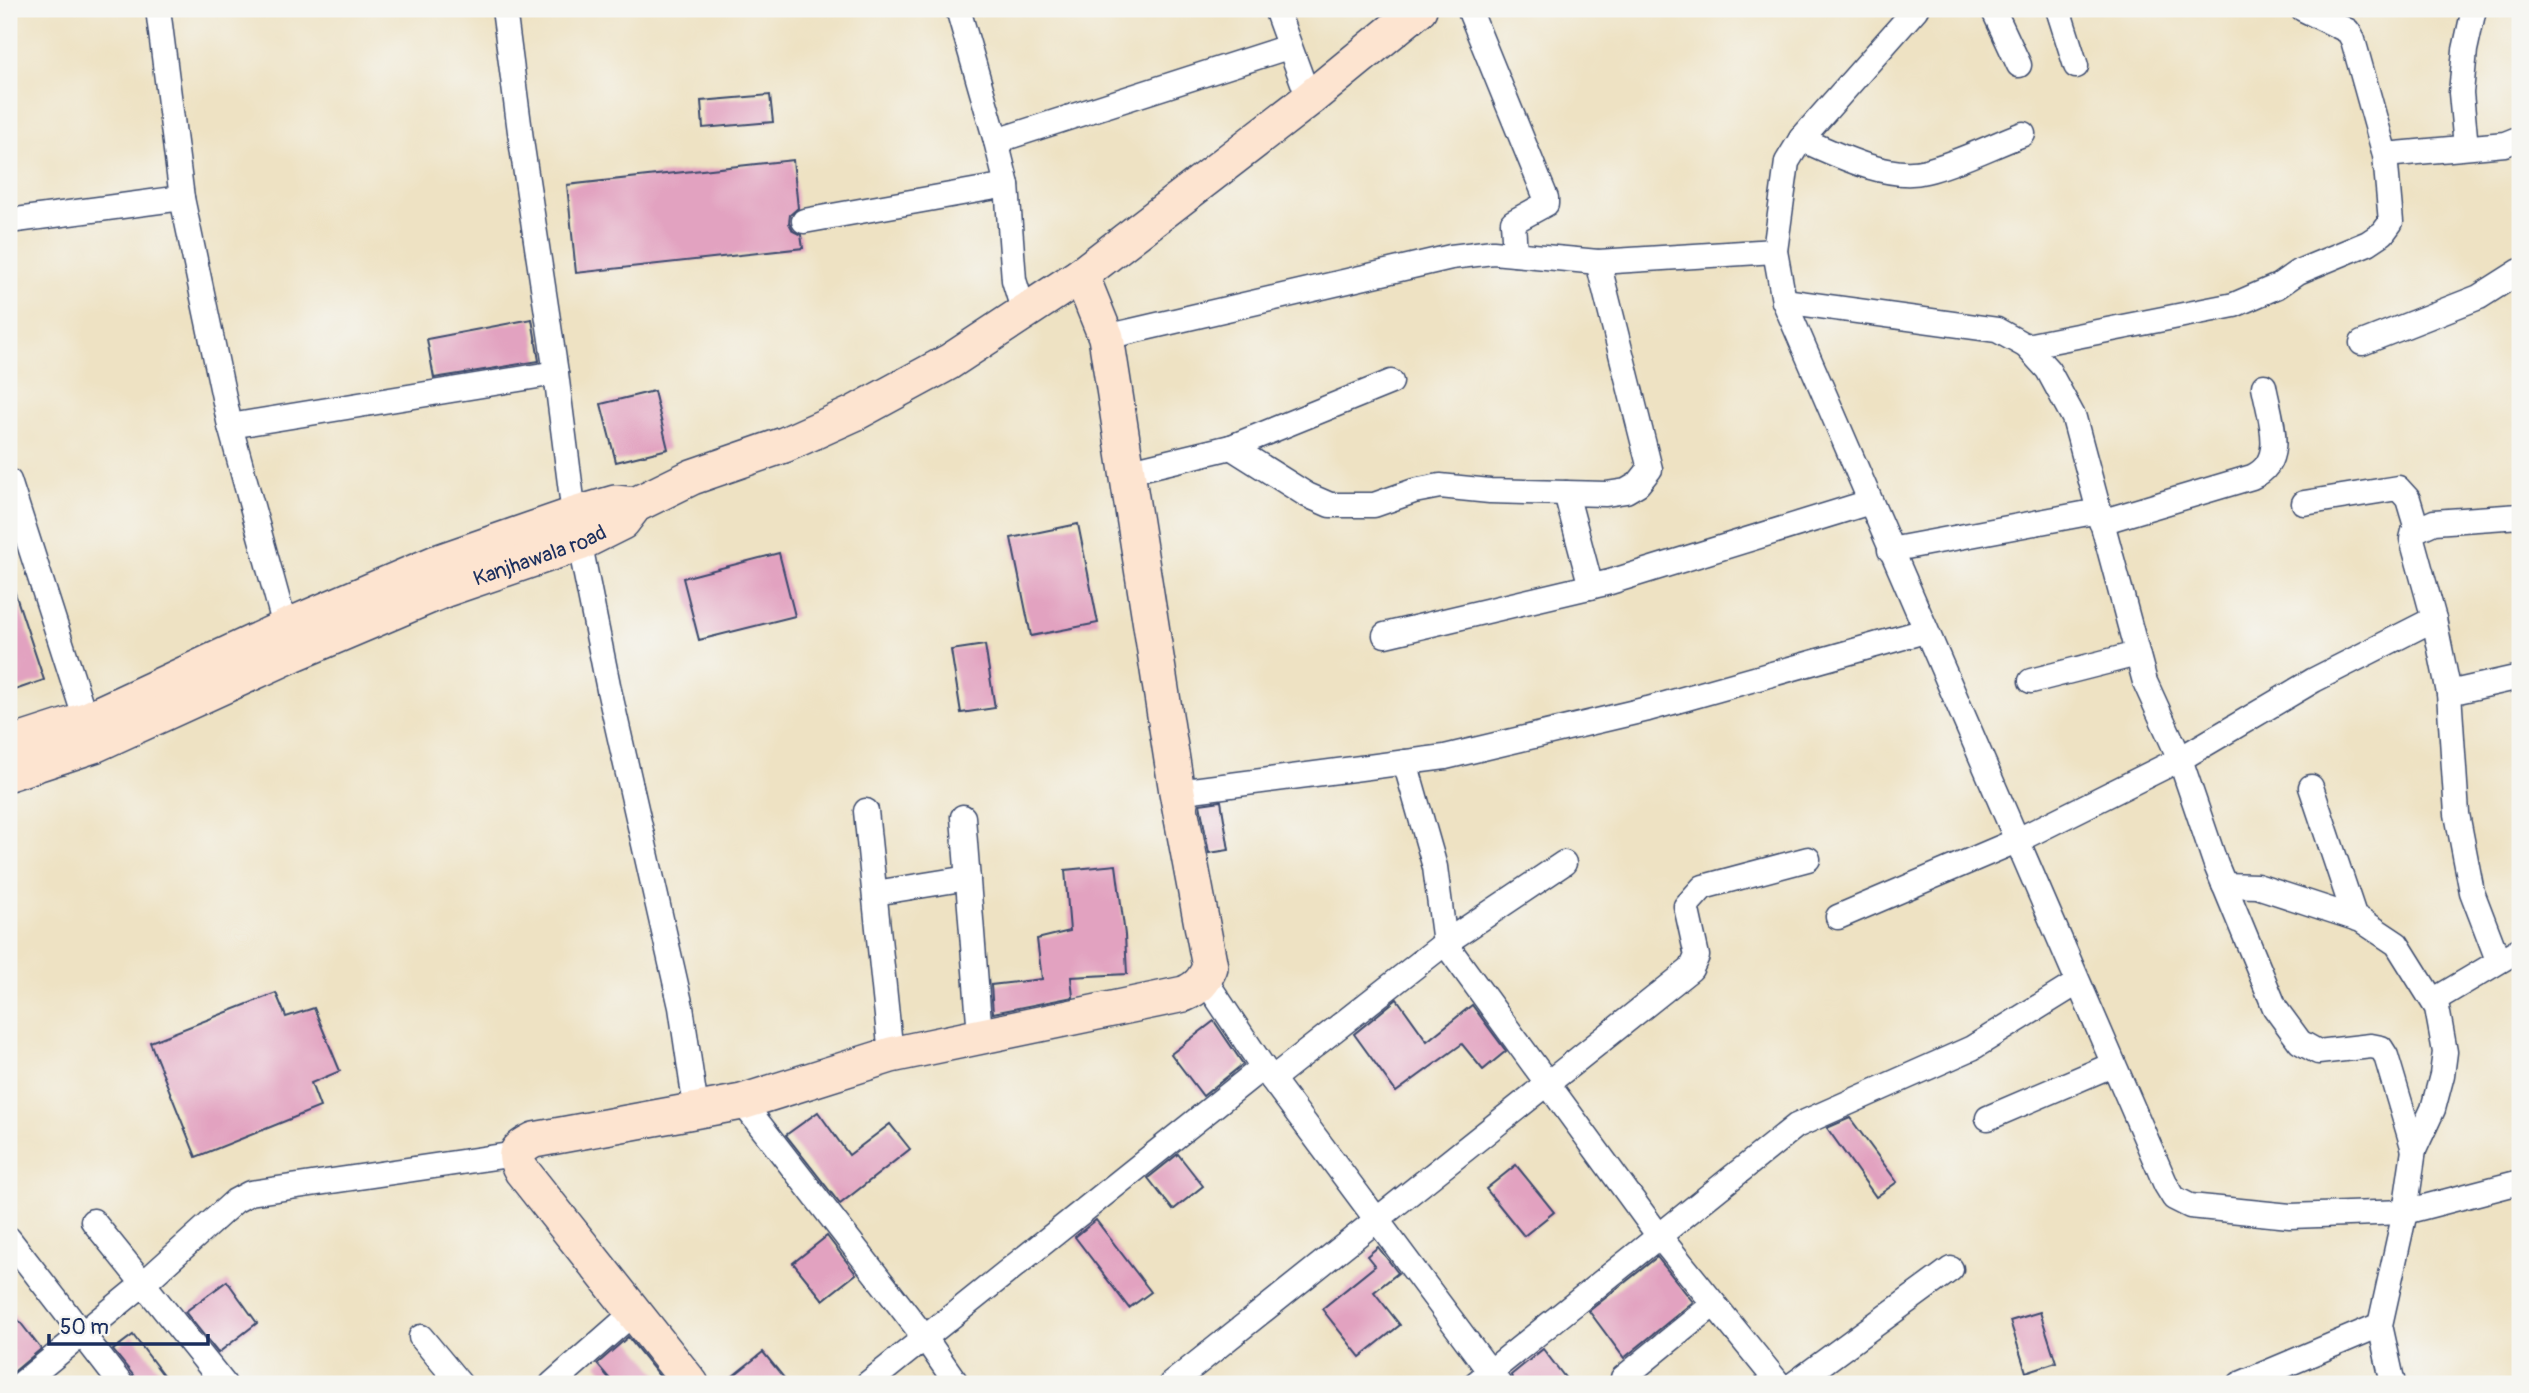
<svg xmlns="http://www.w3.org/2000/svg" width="2529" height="1393" font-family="Pangolin,sans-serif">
  <rect width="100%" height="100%" fill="#f6f6f2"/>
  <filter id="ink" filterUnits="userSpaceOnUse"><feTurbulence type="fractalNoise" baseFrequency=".0143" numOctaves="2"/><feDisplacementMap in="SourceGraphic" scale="14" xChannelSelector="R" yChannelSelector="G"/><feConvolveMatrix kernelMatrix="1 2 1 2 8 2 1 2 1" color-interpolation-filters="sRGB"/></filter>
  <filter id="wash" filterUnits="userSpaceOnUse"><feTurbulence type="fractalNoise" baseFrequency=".00686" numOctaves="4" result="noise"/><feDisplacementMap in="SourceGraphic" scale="28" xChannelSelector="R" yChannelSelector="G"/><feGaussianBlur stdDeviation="1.57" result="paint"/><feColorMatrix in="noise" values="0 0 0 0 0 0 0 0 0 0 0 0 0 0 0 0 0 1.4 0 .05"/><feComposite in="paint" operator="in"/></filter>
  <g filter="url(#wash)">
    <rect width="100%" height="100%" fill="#eee2c3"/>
    <g id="blocks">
      <g fill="#e2a2c0">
        <polygon points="770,95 773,122 703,128 701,101"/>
        <polygon points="793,160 798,208 790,215 789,223 793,231 801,235 803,248 576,273 567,185"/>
        <polygon points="532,319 539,361 434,378 427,339"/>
        <polygon points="654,391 668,449 616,462 601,404"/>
        <polygon points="1078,524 1098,623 1031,636 1011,538"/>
        <polygon points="779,553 795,616 699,640 683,578"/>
        <polygon points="12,584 44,680 9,692 9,585"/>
        <polygon points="985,645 995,708 961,713 951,650"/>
        <polygon points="1221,801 1229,850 1209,853 1200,804"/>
        <polygon points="1116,865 1125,935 1127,974 1071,977 1073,997 993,1013 991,985 1042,979 1037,939 1070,931 1065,870"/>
        <polygon points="276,993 286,1017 314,1008 340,1071 311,1083 320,1107 196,1157 150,1042"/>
        <polygon points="1397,999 1427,1041 1472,1005 1506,1051 1483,1070 1462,1044 1396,1092 1354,1034"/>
        <polygon points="1214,1021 1243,1064 1203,1096 1171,1054"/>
        <polygon points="818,1112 849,1155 890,1124 910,1149 840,1204 786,1135"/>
        <polygon points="1850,1118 1897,1182 1876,1197 1827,1128"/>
        <polygon points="1178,1154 1203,1186 1173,1210 1148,1178"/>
        <polygon points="1516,1165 1554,1212 1524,1236 1486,1189"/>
        <polygon points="1096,1220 1151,1292 1129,1308 1075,1237"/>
        <polygon points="827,1236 856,1274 823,1300 793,1263"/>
        <polygon points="1378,1247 1398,1273 1374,1292 1400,1325 1360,1357 1322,1309 1375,1266 1367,1256"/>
        <polygon points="1657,1257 1693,1302 1624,1358 1589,1311"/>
        <polygon points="227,1281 257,1323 218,1353 185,1312"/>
        <polygon points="9,1308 41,1349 9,1376"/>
        <polygon points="2040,1312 2056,1362 2026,1372 2010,1321"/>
        <polygon points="133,1335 170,1384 136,1384 133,1375 113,1350"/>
        <polygon points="628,1337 661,1378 654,1384 614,1384 597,1364"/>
        <polygon points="1543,1349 1570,1384 1514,1384 1511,1375"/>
        <polygon points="763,1352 789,1384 723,1384"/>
      </g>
    </g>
  </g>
  <g filter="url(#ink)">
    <use href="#blocks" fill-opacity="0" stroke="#3b4a6d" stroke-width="2"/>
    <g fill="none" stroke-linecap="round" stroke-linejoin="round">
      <g stroke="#3b4a6d" stroke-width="27">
        <g id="street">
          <polyline points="158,9 182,198 230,426 289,641"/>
          <polyline points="504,9 522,147 556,373 574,515 609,690 681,1007 696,1109"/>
          <polyline points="958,9 996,141 1288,47"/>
          <polyline points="1276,9 1309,99"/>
          <polyline points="1469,9 1546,198 1546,204 1513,222 1515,254"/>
          <polyline points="1916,9 1801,139 1787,162 1775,251 1784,301 2166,1185 2174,1198 2190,1206 2290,1216 2405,1212 2520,1182"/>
          <polyline points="1993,9 2019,65"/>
          <polyline points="2058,9 2076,66"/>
          <path d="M1801,139C1835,154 1888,181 1926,171C1959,163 1991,146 2023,134"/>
          <polyline points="2466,147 2461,93 2465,50 2474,9"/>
          <polyline points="2385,155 2505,144 2520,138"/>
          <polyline points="1007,185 1014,280 1024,313"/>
          <polyline points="9,221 182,198"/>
          <polyline points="804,221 1007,185 996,141"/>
          <polyline points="1784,301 1997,330 2026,346 2048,370 2074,418 2145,682 2180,759 2216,865 2275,1008 2300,1042 2318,1052 2371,1046 2381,1048 2386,1056 2414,1150"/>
          <polyline points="1106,337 1451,257 1493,252 1598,262 1775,251"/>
          <polyline points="2362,343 2479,297 2520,271"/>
          <polyline points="2026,346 2234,305 2278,286 2298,272 2368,243 2383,233 2391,222 2385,155 2353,40 2348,31 2303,9"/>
          <polyline points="230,426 556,373"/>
          <polyline points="1231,447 1307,495 1330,505 1374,505 1414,491 1440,486 1490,491 1606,494 1626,491 1638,484 1650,469 1598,262"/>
          <polyline points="1127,472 1231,447 1391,382"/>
          <polyline points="9,481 90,733"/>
          <polyline points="1566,493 1591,587"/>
          <polyline points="2304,503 2398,488 2408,499 2417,529"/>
          <path d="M2101,522L2252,477C2288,462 2269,415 2264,386"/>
          <polyline points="1890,550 2099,511"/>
          <polyline points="2434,619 2412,539 2414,531 2434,522 2520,516"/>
          <polyline points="1385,635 1610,582 1870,502"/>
          <polyline points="2031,681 2137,654"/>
          <polyline points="2449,693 2520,677"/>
          <polyline points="1405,762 1435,867 1445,943 1659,1236 1779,1384"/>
          <polyline points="2311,787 2355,918"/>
          <polyline points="1177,792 1445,757 1648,709 1925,631"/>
          <polyline points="866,811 891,1055"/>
          <polyline points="963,817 980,1035"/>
          <polyline points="2224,885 2257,886 2361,920 2397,944 2437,1008 2445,1052 2442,1075 2433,1109 2414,1150 2405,1212 2380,1325 2393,1384"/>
          <polyline points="875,893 968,878"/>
          <polyline points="1838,917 2016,841 2180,759 2314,680 2434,619 2449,693 2457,814 2472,892 2498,960"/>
          <polyline points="1205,980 1263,1067 1499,1384"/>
          <polyline points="2434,1000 2520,949"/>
          <polyline points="1272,1079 1445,943 1564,863"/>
          <polyline points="742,1102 925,1338 957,1384"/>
          <polyline points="1988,1118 2112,1065"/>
          <polyline points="93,1221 224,1384"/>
          <polyline points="9,1239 121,1384"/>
          <polyline points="421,1337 460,1384"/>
          <polyline points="1623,1378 1714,1304"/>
          <polyline points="21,1384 143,1284 235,1201 250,1193 516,1154"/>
          <polyline points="552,1384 634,1312"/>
          <polyline points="867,1384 1263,1067"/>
          <polyline points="1171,1384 1691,969 1697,956 1686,906 1703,887 1808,859"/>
          <polyline points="1475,1384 1796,1126 1972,1048 2077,983"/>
          <polyline points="1794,1384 1951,1269"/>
          <polyline points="2240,1384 2380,1325"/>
        </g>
      </g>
      <g stroke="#3b4a6d" stroke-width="38">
        <g id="secondary">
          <polyline points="9,745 86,720 286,627 436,563 574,515 615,503 635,505"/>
          <path id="s1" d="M9,773L94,745L293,654L446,589L580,543L622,522L635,505L692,477L784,445L855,413L949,362L1081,275L1309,99L1419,9"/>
          <path d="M691,1384L522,1171C511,1153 517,1149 534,1140L742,1102L891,1055L1184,994C1198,988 1204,981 1210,967L1177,792L1106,337L1081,275"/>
        </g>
      </g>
      <use href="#street" stroke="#fff" stroke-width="24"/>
      <use href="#secondary" stroke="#fde4d0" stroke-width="35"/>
    </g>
  </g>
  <g text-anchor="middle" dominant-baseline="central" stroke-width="7" stroke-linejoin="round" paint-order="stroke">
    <g font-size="21" fill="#1b2f5e" stroke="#f6f6f2">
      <text stroke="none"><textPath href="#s1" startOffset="574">Kanjhawala road</textPath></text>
    </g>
  </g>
  <rect width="2529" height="1393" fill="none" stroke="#f6f6f2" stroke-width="35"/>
  <path d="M49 1334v10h159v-10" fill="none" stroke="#1b2f5e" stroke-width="3.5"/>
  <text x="60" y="1334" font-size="21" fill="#1b2f5e" stroke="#f6f6f2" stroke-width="5" paint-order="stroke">50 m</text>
</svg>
